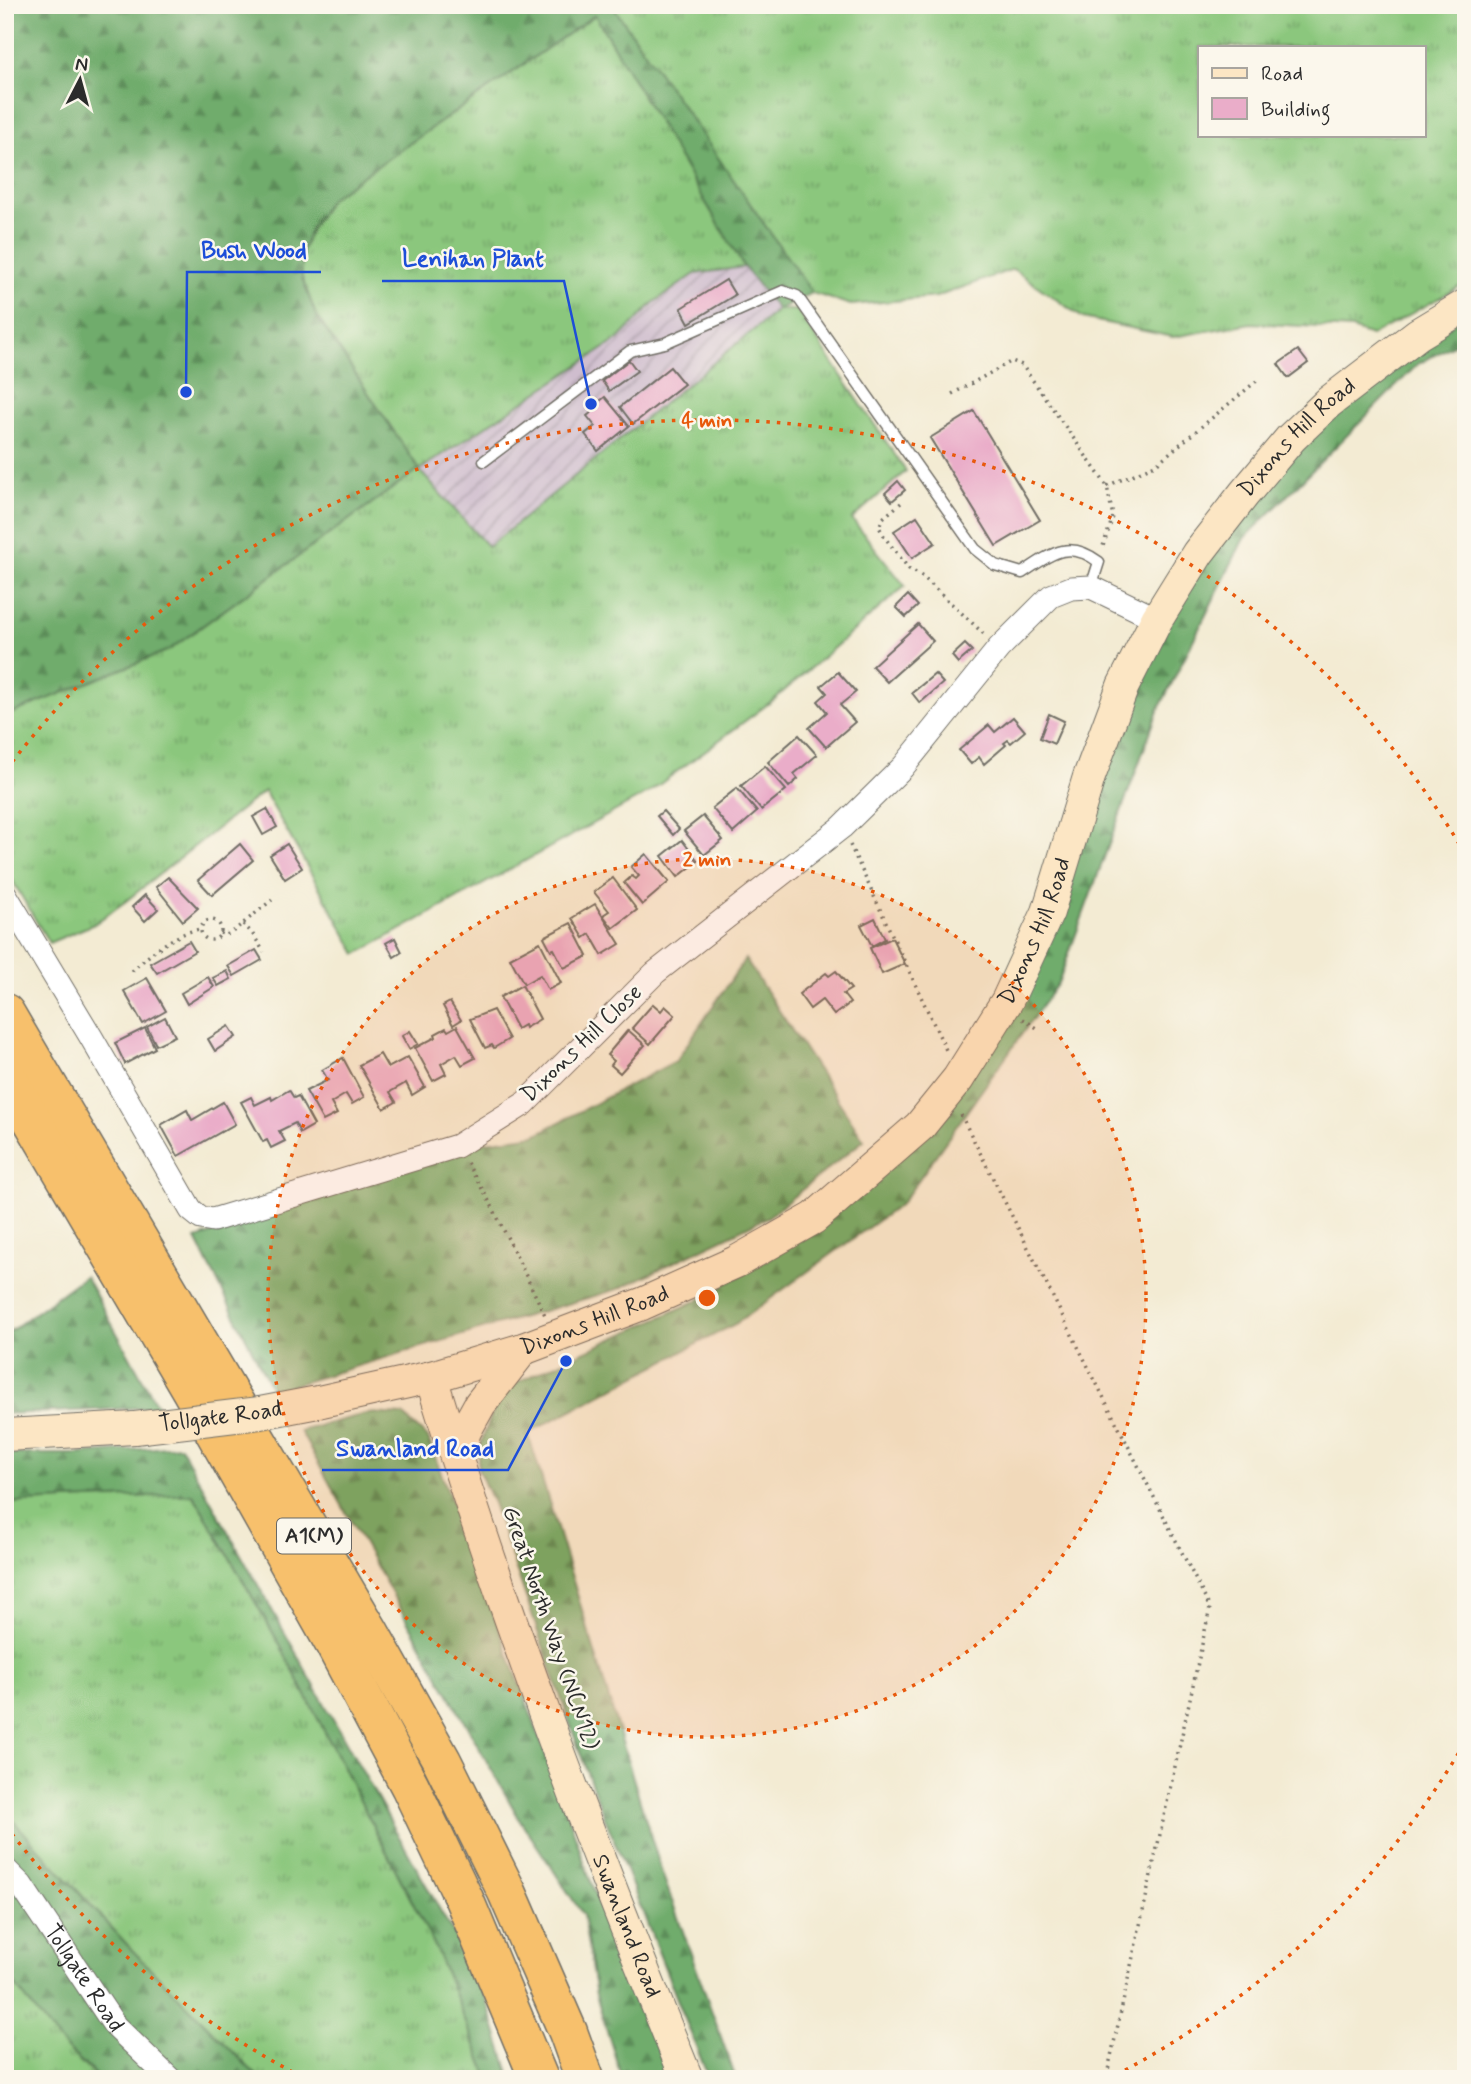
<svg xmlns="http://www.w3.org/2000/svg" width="1471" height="2084" font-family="Mynerve,sans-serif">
  <defs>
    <pattern id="industrial-furrows" width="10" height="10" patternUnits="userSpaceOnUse" patternTransform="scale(1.75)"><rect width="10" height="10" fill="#cfbdce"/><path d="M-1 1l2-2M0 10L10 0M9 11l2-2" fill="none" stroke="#a89aa7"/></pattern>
    <pattern id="grass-tufts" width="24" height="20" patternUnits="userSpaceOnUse" patternTransform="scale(1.75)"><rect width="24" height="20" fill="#8bc77d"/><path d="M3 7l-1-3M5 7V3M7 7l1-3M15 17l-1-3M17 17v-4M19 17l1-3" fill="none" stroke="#72a267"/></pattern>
    <pattern id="forest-firs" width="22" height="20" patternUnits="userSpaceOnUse" patternTransform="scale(1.75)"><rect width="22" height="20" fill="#70ac6c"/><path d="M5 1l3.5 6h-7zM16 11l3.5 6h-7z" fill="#5c8c59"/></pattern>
  </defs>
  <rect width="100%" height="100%" fill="#fbf7ec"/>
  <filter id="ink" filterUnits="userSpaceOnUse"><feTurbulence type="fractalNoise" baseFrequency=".0143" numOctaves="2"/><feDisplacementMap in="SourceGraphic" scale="14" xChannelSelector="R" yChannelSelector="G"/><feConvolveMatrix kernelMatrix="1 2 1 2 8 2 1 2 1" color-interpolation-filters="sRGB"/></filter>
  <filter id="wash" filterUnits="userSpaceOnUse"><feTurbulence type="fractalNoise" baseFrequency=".00686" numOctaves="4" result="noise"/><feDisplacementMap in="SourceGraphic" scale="28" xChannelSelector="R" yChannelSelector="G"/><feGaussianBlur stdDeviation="1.57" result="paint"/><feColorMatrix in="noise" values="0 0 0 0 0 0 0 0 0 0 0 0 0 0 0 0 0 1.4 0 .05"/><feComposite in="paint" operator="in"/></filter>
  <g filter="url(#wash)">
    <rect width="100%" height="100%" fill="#f3ebd3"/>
    <polygon fill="url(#industrial-furrows)" points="744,267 778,310 488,547 419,470 620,338 653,303 696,274"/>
    <g fill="url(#grass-tufts)" stroke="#5b7954" stroke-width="2" fill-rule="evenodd">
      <path d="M612,5H1466V283L1371,336L1352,329L1251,323L1173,337L1083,318L1013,269L936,297L851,305L812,293ZM1200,47H1424V135H1200Z"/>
      <polygon points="595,15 744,267 695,274 653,303 620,338 419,470 488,547 778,310 797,310 906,471 852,519 905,586 776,698 648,793 357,954 264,791 126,901 94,924 49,943 5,868 5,716 169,650 419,469 316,315 302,278 302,251 312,227 331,198"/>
      <polygon points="193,1494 279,1643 434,1944 489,2079 260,2079 132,1950 5,1812 5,1503"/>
      <polygon points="5,1972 60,2042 98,2079 5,2079"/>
    </g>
    <g fill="url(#forest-firs)" stroke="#4e6c4c" stroke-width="2">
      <polygon points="5,5 612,5 812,293 778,310 744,267 595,15 331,198 311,227 302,251 302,278 316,315 419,469 169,650 5,716"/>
      <polygon points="1466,315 1466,338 1418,364 1243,540 1158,711 1058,983 902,1203 737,1323 528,1433 662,1873 736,2079 709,2079 588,1775 493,1503 478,1469 478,1451 489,1421 498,1401 517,1382 696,1301 816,1231 948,1108 1160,631 1206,554 1329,409"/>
      <polygon points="745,959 864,1140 768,1217 618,1289 273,1391 196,1239 457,1146 535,1135 676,1061"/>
      <polygon points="85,1276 158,1407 5,1414 5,1335"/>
      <polygon points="369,1413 403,1415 428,1438 565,1806 625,1981 672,2079 622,2079 596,1995 583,1915 520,1820 300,1431"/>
      <polygon points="180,1446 481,1983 511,2079 489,2079 434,1944 279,1643 193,1494 5,1503 5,1454 77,1454"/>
      <polygon points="5,1812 132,1950 260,2079 100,2079 60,2042 5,1972"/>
    </g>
    <g id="blocks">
      <g fill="#eaadc9">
        <polygon points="726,280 735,295 689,323 681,308"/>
        <polygon points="1298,350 1308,363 1288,378 1278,364"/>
        <polygon points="629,360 637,371 609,391 602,381"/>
        <polygon points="670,367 684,384 633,424 620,407"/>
        <polygon points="605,397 629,426 598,451 585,434 595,426 587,416 597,408 595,405"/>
        <polygon points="974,411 1040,520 996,546 930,438"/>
        <polygon points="898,481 905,490 892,501 885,493"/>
        <polygon points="917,516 935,543 912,558 894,531"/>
        <polygon points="908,595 918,606 906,617 896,607"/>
        <polygon points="918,624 933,641 887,682 872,666"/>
        <polygon points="965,644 972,651 958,663 952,656"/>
        <polygon points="838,672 856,692 840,705 855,722 826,747 809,728 827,712 818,701 827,693 821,686"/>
        <polygon points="935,674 943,683 920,703 912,693"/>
        <polygon points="1049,714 1064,721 1054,744 1040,738"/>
        <polygon points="1013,717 1025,731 1011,743 1008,740 1004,743 1006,745 984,764 979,757 971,764 959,750 989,725 995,732"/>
        <polygon points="799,735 817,755 794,774 798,779 789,787 768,762"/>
        <polygon points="765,766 786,790 761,810 741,786"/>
        <polygon points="737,788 757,812 733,833 712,808"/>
        <polygon points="267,809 277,827 263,835 253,817"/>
        <polygon points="663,811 679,829 673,835 657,816"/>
        <polygon points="703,816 723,840 704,855 684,831"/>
        <polygon points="682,840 698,861 678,877 662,856"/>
        <polygon points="240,844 253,860 212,895 198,880"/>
        <polygon points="287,844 302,868 285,879 270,855"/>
        <polygon points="646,854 669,882 642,905 624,883 632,876 636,879 639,876 631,867"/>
        <polygon points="168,877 198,908 183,921 156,887"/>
        <polygon points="613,878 637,910 613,928 603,915 609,911 594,892"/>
        <polygon points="145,895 158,909 145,921 132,907"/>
        <polygon points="595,904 620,944 602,955 590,934 584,938 572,918"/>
        <polygon points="875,918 885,939 872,946 861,925"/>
        <polygon points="571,923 588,956 564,968 554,949 551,950 544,937"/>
        <polygon points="395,938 402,952 394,957 386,943"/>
        <polygon points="892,938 905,964 882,974 870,948"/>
        <polygon points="189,941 195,951 157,973 150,963"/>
        <polygon points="540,942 561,983 548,990 540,975 524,984 510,958"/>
        <polygon points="256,950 262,960 234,976 228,966"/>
        <polygon points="227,971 231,979 218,986 213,978"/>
        <polygon points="836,971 851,989 843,994 850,1003 834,1015 822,1000 810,1009 799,994 826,973 829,976"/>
        <polygon points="208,977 214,987 187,1004 181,993"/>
        <polygon points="147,978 166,1011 143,1024 124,991"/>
        <polygon points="522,985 540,1019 525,1028 524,1025 517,1029 500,997"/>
        <polygon points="450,1002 461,1020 453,1025 443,1006"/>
        <polygon points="653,1004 661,1011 665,1006 675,1015 650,1044 632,1028"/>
        <polygon points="493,1010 509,1039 494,1048 492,1045 485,1048 470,1019"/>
        <polygon points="165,1017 175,1036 156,1045 147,1027"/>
        <polygon points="229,1026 236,1037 215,1051 208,1039"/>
        <polygon points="457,1026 475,1058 462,1065 456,1055 441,1064 446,1074 433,1081 415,1048 436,1037 435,1034 446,1028 448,1031"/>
        <polygon points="145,1028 155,1048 125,1064 115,1043"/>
        <polygon points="628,1030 645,1045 620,1073 611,1065 614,1061 607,1055"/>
        <polygon points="410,1031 418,1044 409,1049 402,1036"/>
        <polygon points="380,1054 388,1068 408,1057 425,1087 412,1095 406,1083 390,1092 396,1102 384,1109 359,1065"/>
        <polygon points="343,1058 364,1097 352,1104 346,1094 331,1103 337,1114 323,1121 306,1091 328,1080 322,1070"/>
        <polygon points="289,1090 294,1098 298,1096 314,1125 300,1133 295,1123 279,1131 285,1141 271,1148 267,1140 263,1142 241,1102 251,1097 255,1105 271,1097 272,1100"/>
        <polygon points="223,1102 235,1124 178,1156 161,1125 187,1110 192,1120"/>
      </g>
    </g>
  </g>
  <g filter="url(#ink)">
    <use href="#blocks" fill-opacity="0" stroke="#716e66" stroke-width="2"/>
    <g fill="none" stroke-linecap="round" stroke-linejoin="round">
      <g stroke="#716e66" stroke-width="13">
        <path id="lane" d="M484,461L630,351L665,343L783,291L797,296L975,549L995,565L1022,573C1050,555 1068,538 1099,562L1091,587"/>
      </g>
      <g stroke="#716e66" stroke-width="25">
        <g id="street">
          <polyline points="5,894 91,1037 191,1210 201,1218 213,1220 457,1146 524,1104 655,973 842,827 903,767 999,648 1051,596 1071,588 1091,587 1157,619"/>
          <path id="s1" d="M5,1869L21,1885L115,2026L170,2079"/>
        </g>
      </g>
      <g stroke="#716e66" stroke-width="34">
        <g id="secondary">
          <path id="s2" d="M431,1377C503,1615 593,1848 687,2079"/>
          <path id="s3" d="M318,1402L431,1377L523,1349L642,1304L736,1262L814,1218L920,1126L958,1079L1007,1001L1048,912L1089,777L1123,686L1157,619L1198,553L1244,494L1291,438L1329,402L1418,334L1466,305"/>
          <polyline points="5,1435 135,1428"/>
          <polyline points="457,1458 465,1431 480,1404 523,1349"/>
        </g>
      </g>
      <g stroke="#716e66" stroke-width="41">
        <g id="highway">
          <polyline points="5,1013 369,1631 442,1761 507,1892 568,2032 585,2079"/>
          <polyline points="5,1074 191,1390 335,1645 410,1786 464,1899 539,2079"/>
        </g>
      </g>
      <g stroke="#716e66" stroke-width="3.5" stroke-dasharray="2 5" stroke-linecap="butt">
        <polyline points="952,394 1012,361 1022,365 1107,486 1113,517 1102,549"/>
        <polyline points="1107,486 1155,465 1259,379"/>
        <polyline points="901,503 883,518 879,527 886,539 909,569 923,577 985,635"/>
        <polyline points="850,845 946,1050"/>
        <circle cx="211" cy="930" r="10"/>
        <polyline points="243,924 252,933 264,952"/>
        <polyline points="220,933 226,935 231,933 272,900"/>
        <path d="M132,971C151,953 173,934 200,929"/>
        <polyline points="1023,1019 1037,1028"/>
        <polyline points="961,1115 1210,1608 1106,2079"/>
        <polyline points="467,1163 492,1206 545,1315"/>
      </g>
      <use href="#lane" stroke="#fff" stroke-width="10"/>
      <use href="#street" stroke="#fff" stroke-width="23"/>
      <use href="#secondary" stroke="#fce6c4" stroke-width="32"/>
      <use href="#highway" stroke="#f7c06c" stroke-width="38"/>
      <g stroke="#716e66" stroke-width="34" stroke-linecap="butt">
        <g id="secondary-bridge">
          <path id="s4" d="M135,1428L260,1413L318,1402"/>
        </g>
      </g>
      <use href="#secondary-bridge" stroke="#fce6c4" stroke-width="32"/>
    </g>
  </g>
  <circle cx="707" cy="1298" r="439" fill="#e8590c" fill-opacity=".12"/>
  <g fill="none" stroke="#e8590c" stroke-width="3.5" stroke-dasharray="3.5 7">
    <circle cx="707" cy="1298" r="439"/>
    <path d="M1464 1744A878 878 0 0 1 1112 2077M302 2077A878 878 0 0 1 6 1826M6 770A878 878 0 0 1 1464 852"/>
  </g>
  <g text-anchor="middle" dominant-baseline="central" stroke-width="5" stroke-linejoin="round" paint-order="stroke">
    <rect fill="#fbf7ec" stroke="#696865" stroke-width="2" x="277" y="1518.5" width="74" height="35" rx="5"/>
    <g font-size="21" font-weight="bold" fill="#2b2b2b">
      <text x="314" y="1536">A1(M)</text>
    </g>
    <g font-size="23" fill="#2b2b2b" stroke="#fbf7ec">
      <text stroke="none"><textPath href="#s3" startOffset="1466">Dixons Hill Road</textPath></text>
      <text stroke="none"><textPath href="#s3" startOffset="900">Dixons Hill Road</textPath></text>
      <text transform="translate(582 1044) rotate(-44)">Dixons Hill Close</text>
      <text stroke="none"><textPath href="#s3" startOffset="289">Dixons Hill Road</textPath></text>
      <text stroke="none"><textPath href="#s4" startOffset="86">Tollgate Road</textPath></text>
      <text transform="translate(550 1628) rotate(71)">Great North Way (NCN12)</text>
      <text stroke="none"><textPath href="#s2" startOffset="583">Swanland Road</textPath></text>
      <text stroke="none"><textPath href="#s1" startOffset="135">Tollgate Road</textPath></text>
    </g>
  </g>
  <circle cx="707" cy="1298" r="10" fill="#e8590c" stroke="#fbf7ec" stroke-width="3.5"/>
  <g font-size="21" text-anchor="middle" font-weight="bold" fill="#e8590c" stroke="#fbf7ec" stroke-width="5" stroke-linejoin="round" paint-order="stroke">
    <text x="707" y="427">4 min</text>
    <text x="707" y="866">2 min</text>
  </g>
  <path fill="none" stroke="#1d4ed8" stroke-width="2.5" d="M186 392L187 272H321M591 404L564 281H382M566 1361L508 1470H322"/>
  <g fill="#1d4ed8" stroke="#fbf7ec" stroke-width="2.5">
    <circle cx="186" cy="392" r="7"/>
    <circle cx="591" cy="404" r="7"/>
    <circle cx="566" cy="1361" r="7"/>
  </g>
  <g font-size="24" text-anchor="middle" font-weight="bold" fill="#1d4ed8" stroke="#fbf7ec" stroke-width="5" stroke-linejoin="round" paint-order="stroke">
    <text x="254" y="258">Bush Wood</text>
    <text x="473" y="266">Lenihan Plant</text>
    <text x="415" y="1456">Swanland Road</text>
  </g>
  <rect width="1471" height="2084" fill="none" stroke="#fbf7ec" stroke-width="28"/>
  <rect x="1198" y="46" width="228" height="91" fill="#fbf7ec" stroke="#a8a59f" stroke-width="2"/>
  <rect x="1212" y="68" width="35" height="10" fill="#fce6c4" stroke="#a8a59f" stroke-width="2"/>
  <text x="1261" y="80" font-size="21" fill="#2b2b2b">Road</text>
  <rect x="1212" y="98" width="35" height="21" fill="#eaadc9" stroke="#a8a59f" stroke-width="2"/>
  <text x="1261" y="116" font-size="21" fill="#2b2b2b">Building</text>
  <g transform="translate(80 80) rotate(6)" stroke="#fbf7ec" stroke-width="5" paint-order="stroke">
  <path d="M0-5L12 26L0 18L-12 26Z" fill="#2b2b2b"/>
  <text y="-10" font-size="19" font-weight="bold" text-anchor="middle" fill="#2b2b2b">N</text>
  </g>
</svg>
